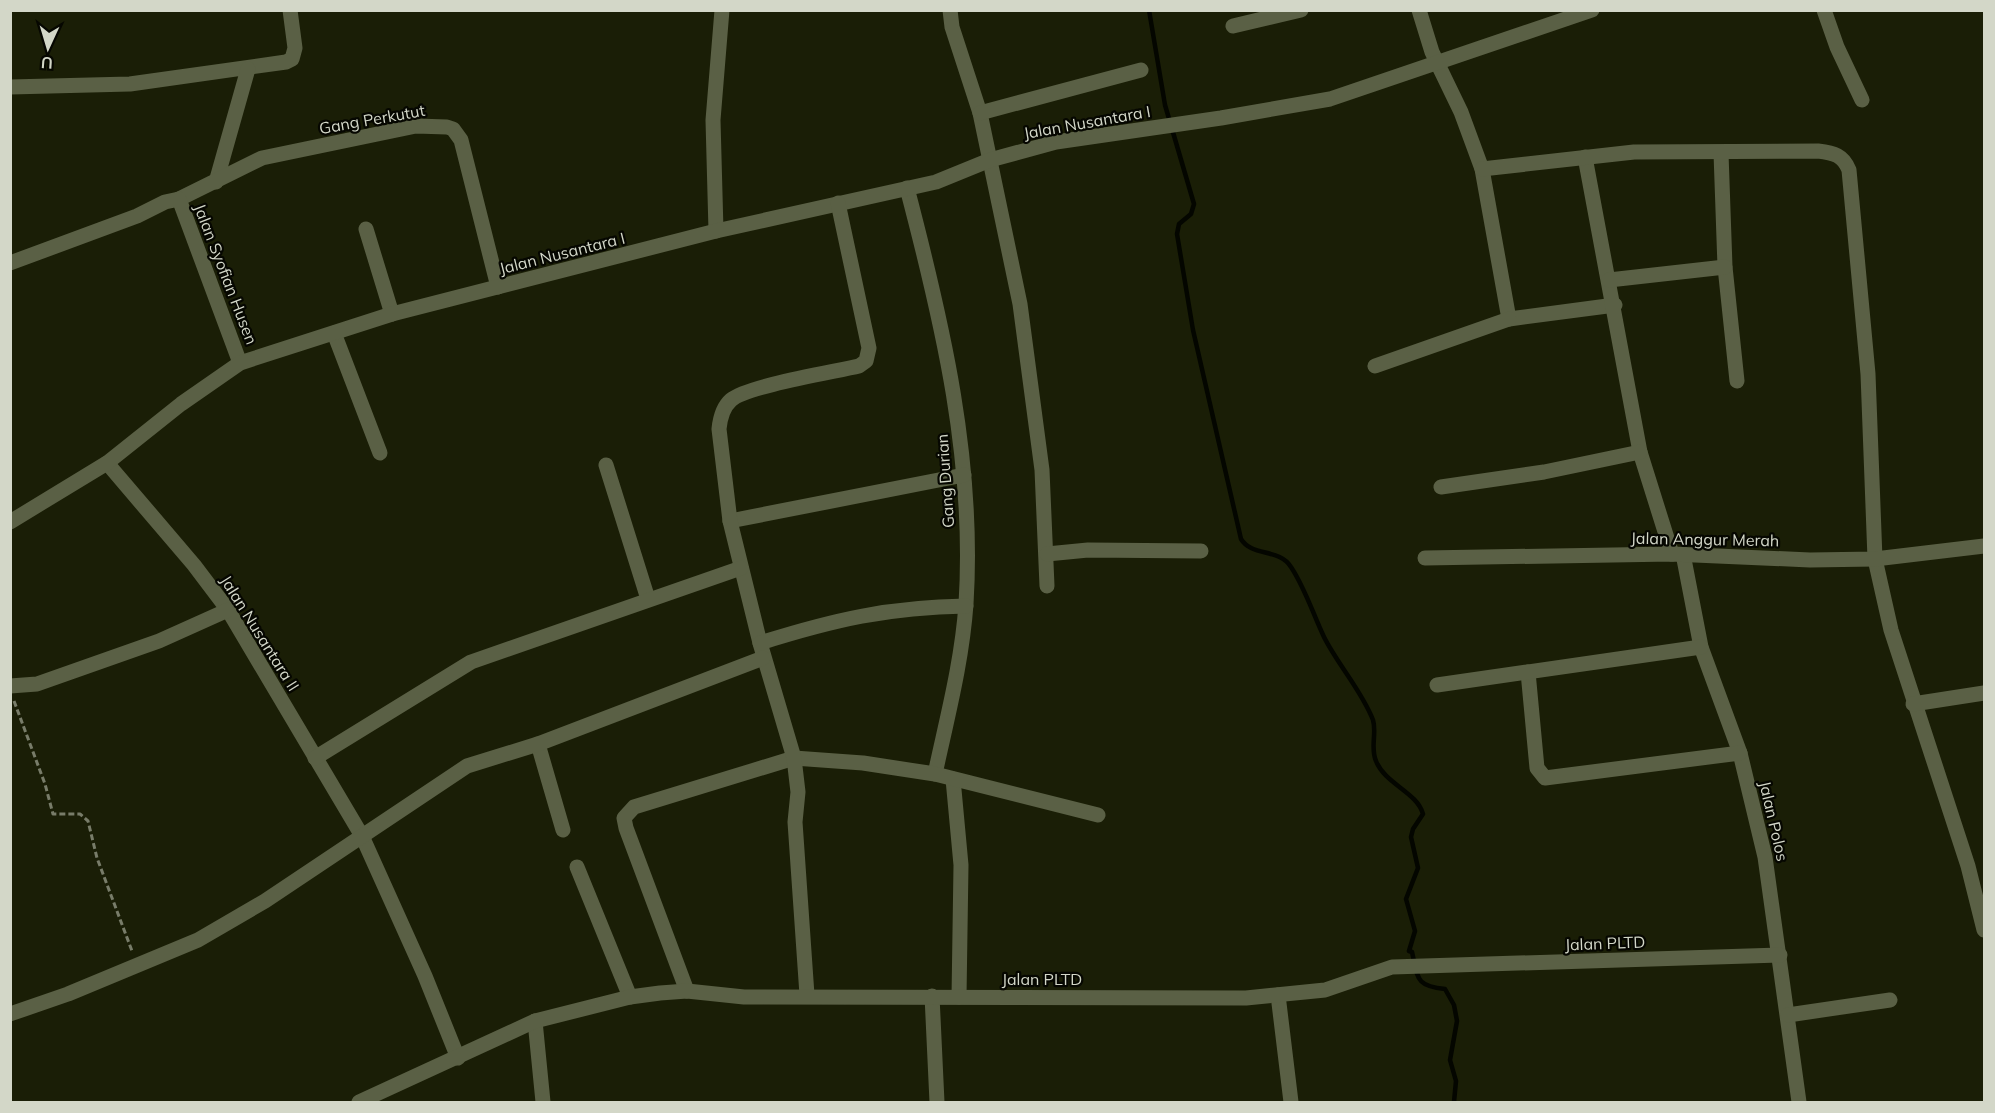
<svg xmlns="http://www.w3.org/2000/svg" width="1995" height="1113" font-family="Mulish,sans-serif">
  <rect width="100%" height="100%" fill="#1a1e06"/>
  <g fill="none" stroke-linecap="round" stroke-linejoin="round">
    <path stroke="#040600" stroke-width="4.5" d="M1149,10L1165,105L1194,204L1191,214L1179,224L1177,234L1193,330L1241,539C1252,557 1279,548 1291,567C1305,588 1313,614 1324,637C1338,665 1362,691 1373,720C1377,733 1370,748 1376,761C1385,784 1417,792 1423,814L1413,829L1411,837L1418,868L1406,899L1415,931L1409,951L1412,952C1418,978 1415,986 1445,989L1454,1005L1457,1021L1450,1060L1456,1081L1454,1102"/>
    <polyline stroke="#787c69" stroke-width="3" stroke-dasharray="6 3" stroke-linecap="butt" points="14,701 45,784 53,814 80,814 88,821 97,858 132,951"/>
    <g stroke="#5a6045" stroke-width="15">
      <polyline points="950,10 952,27 980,113 1020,304 1042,470 1047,586"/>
      <polyline points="1419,10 1432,52 1461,112 1482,169 1509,319 1615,305"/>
      <polyline points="1824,10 1837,47 1862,100"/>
      <polyline points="1233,26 1301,10"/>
      <polyline points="10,87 130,84 286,62 292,59 295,48 290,10"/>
      <polyline points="980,113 1141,70"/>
      <polyline points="1721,153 1725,267 1737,381"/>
      <polyline points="1585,157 1640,452 1672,554"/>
      <path d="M1482,169L1634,152L1818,151C1834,153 1843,155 1849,170L1868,374L1875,559L1891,630L1968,866L1984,930"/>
      <polyline points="216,182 248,69"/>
      <path d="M907,188C943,325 975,462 966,604C962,662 947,718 935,774"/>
      <polyline points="179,199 262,158 416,126 447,127 453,129 461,140 498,287"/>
      <polyline points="366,229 392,314"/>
      <polyline points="716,231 713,120 722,10"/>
      <polyline points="10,263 137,216 165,202 179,199 240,363"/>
      <polyline points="1609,280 1725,267"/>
      <polyline points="334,333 380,453"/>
      <polyline points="1375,366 1509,319"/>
      <polyline points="107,463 194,565 228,610 362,836 425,976 458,1058"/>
      <polyline points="606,465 648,599"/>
      <polyline points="1441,487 1544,472 1640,452"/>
      <polyline points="730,521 964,475"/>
      <polyline points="10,522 107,463 181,404 240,363 392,314 716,231 936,182 990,160 1056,142 1221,118 1330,99 1592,10"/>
      <polyline points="1047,554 1088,550 1201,551"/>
      <polyline points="1683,554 1701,647 1740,753 1765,857 1799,1102"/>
      <polyline points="1425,558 1672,554 1810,560 1875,559 1984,546"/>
      <path d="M760,643L730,521L719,429C720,419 723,407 731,400C747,386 834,372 859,366L866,361L869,348L838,203"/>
      <polyline points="1528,672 1537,768 1545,778 1740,753"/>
      <polyline points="1437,685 1701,647"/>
      <polyline points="10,686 37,684 159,641 228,610"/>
      <polyline points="1913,704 1984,693"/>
      <polyline points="538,744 563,830"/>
      <polyline points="315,758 471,662 741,568"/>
      <polyline points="953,779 961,865 959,997"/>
      <polyline points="577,867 630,997"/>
      <polyline points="687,991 626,828 624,818 634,807 794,758 863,763 935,774 1098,815"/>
      <path d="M807,995L795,822L798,792L794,758L760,643C833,620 889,607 966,606"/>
      <polyline points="1278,995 1291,1102"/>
      <polyline points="932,996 937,1102"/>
      <polyline points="10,1014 68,994 198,940 265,901 467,766 538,744 763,658"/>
      <polyline points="1788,1015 1890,1000"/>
      <polyline points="535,1021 543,1102"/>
      <polyline points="359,1102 535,1021 630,997 660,993 687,991 744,997 1246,998 1325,990 1392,967 1780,955"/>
    </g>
  </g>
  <g text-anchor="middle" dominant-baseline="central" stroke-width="4.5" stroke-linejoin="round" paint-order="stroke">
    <g font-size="16" fill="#d3d7c8" stroke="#060701">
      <text transform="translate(372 119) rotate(-10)">Gang Perkutut</text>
      <text transform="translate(1087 122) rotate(-10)">Jalan Nusantara I</text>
      <text transform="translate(562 253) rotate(-14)">Jalan Nusantara I</text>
      <text transform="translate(226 274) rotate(69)">Jalan Syofian Husen</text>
      <text transform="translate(945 481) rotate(-94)">Gang Durian</text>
      <text transform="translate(1705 539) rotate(1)">Jalan Anggur Merah</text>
      <text transform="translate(260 633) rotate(58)">Jalan Nusantara II</text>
      <text transform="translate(1774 821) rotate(77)">Jalan Polos</text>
      <text transform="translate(1605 943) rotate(-2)">Jalan PLTD</text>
      <text x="1042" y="979">Jalan PLTD</text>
    </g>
  </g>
  <rect width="1995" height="1113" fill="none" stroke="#d3d7c8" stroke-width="24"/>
  <g transform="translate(48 48) rotate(184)" stroke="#060701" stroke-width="4.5" paint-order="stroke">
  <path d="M0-4.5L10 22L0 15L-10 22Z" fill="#d3d7c8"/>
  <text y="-9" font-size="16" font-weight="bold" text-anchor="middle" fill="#d3d7c8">U</text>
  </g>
</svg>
